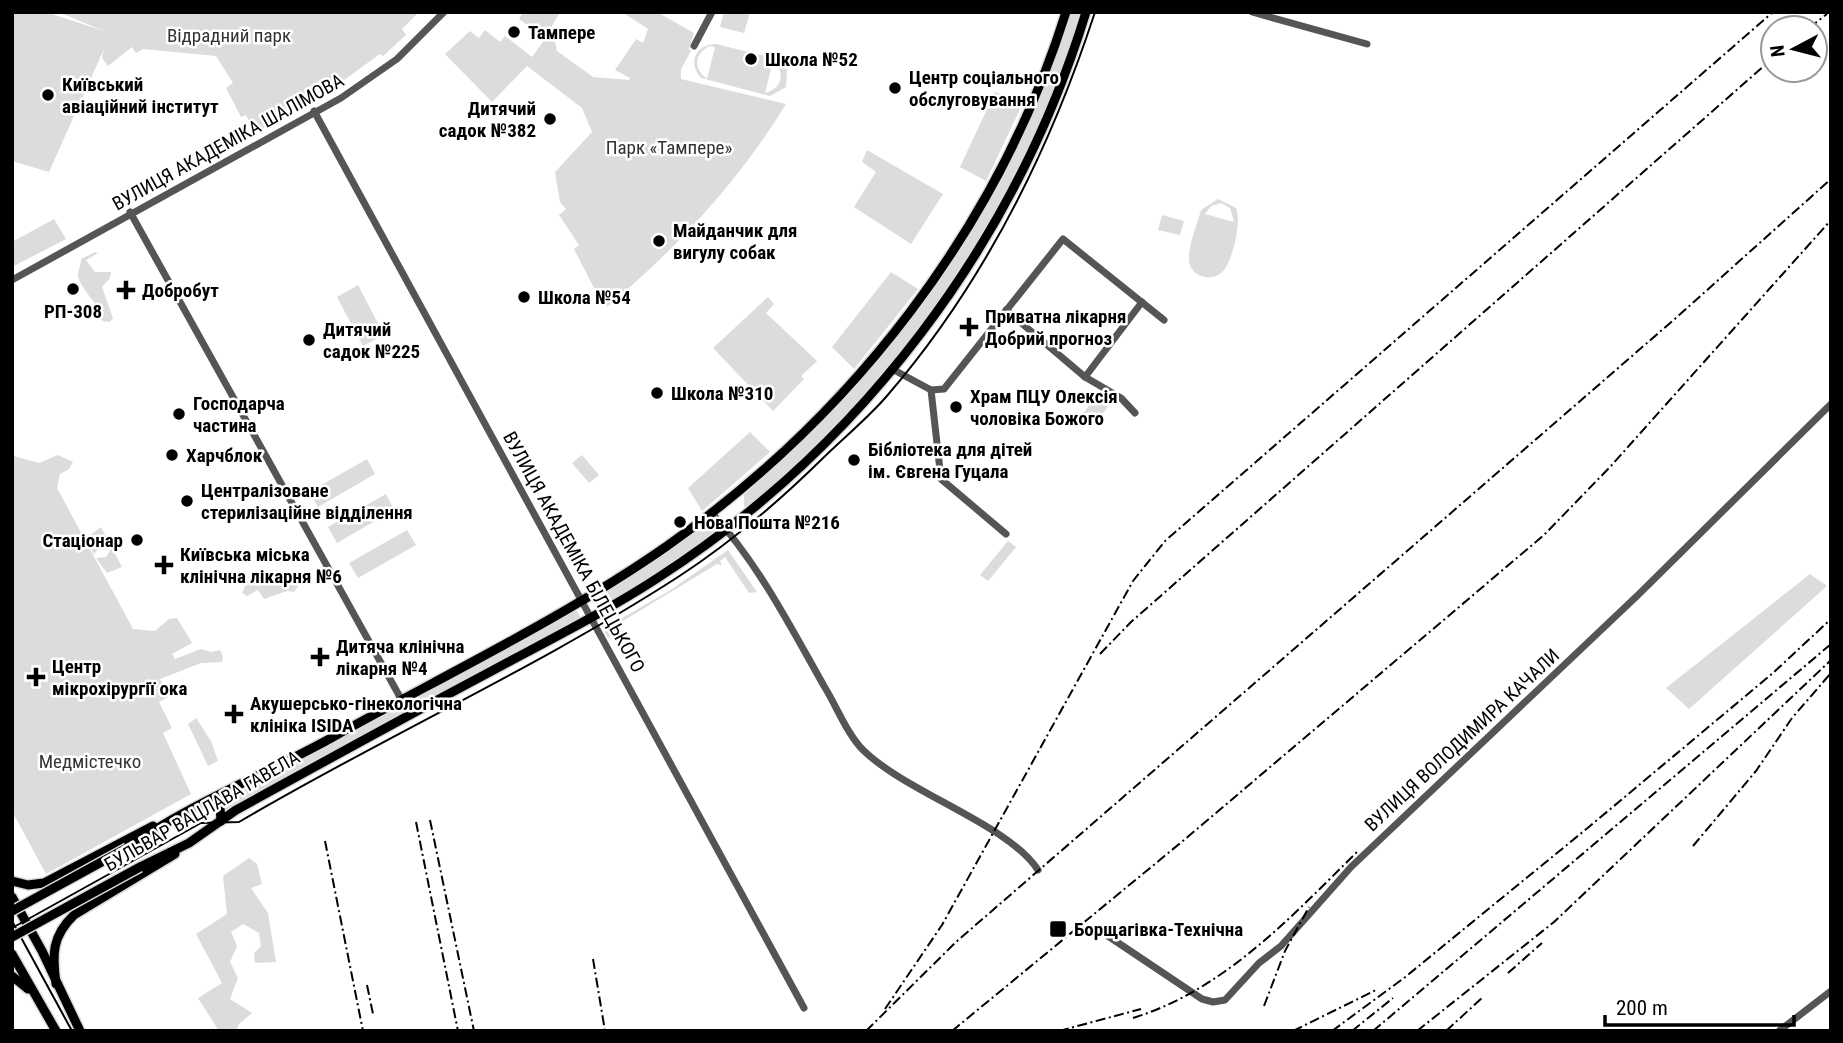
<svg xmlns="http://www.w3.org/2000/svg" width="1843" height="1043" font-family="'Roboto Condensed',sans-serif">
  <rect width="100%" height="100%" fill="#fff"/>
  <g fill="#dcdcdc" fill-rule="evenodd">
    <polygon points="12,12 46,12 104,31 58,12 419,12 402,29 406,35 383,56 380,54 326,93 255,133 246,115 241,117 226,88 233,83 216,56 143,49 136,53 132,47 108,66 102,58 104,49 49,172 12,161"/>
    <path d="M523,12H560L552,26L557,51L593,77L629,80L630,78L615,70L636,39L643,43L648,29L622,12H657L694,33L689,49L691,51L681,69V79L786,104C739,181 676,249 607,307L595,290L574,249L579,245L559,215L566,209L560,202L555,172L592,132L582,108L527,66L492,102L445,54L470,31L479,38L485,30L500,42L505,36L532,57L545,39L519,19Z"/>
    <polygon points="724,12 750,12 744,33 720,27"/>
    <path d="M1069,12H1083C1061,70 1041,130 1012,185C948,310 855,416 748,508L744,506V495C850,398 933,308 1000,180C1028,127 1047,68 1069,12Z"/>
    <path d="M716,44L773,58L787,70L786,87L770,96L701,78C687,63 696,44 716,44ZM710,46L715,47L707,79C693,69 694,53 710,46ZM773,61C786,73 782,89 765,93Z"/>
    <polygon points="995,92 1023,103 986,181 960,167"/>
    <polygon points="867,150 943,194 911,244 854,207 876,172 862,162"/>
    <path d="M1218,199L1236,208C1242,220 1233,259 1224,270C1213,284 1188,277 1189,258C1189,243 1197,225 1201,210ZM1221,203L1230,208L1234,222L1205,214L1211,206Z"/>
    <polygon points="1162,215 1184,221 1180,235 1158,230"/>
    <polygon points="54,219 66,239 12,267 12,242"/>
    <path d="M95,252L98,253L86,260L95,272H111L110,278L102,287L113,318L110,322L102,321C100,303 81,291 78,276C78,269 81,266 81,259Z"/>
    <polygon points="891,272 918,289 854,369 832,347"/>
    <polygon points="358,285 384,335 363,346 337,297"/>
    <polygon points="768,297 774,304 766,313 817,361 801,376 804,379 773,411 713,348"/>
    <polygon points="1096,397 1108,407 1092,426 1080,417"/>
    <polygon points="750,432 770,452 702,511 688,488"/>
    <polygon points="12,453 14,456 39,463 58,455 73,462 69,469 60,474 57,488 133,629 155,631 169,619 177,618 192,643 172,654 175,659 201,649 211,652 220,650 223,657 222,662 201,663 160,679 170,696 159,702 172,728 163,733 191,794 46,874 12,811"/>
    <polygon points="582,455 599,475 589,483 572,463"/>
    <polygon points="367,459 375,474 318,507 309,492"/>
    <polygon points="386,494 394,510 337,543 328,527"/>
    <polygon points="707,523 711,524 716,531 653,576 598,610 592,598 646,567"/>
    <polygon points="101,527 111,545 101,546 94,554 86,538"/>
    <polygon points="407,530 416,545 358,578 349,563"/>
    <polygon points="1008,541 1016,547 988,581 980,575"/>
    <polygon points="112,548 122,567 107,573 96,558 106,557"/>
    <polygon points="728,550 757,592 749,593 725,557 720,561 722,565 717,564 608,630 611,636 608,638 603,629 669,591"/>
    <polygon points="264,570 272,571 270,583 273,586 275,576 280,573 300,583 294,592 287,591 264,599 258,590 247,596 242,593 249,577"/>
    <polygon points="1810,574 1827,586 1689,709 1666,688"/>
    <polygon points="575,608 581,618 225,815 217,801 235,795"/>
    <polygon points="196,718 211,741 218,761 208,766 188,724"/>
    <polygon points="249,858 257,864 262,884 251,888 268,913 276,962 255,963 254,953 261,946 259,933 243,924 231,932 237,946 230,962 238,978 230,999 252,1013 239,1024 236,1031 219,1031 198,998 222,983 196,934 227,914 223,876"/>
  </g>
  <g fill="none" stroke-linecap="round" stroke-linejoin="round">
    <g stroke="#dbdbdb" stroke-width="12">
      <g id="major">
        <polyline points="207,801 220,807 221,821"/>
        <path d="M127,848C191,803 265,775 333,737C443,676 564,618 667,546C852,416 998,229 1066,12"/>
        <path d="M140,867L189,843L236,810C320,764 403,718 486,674C543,643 602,614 656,579C860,448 1015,244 1086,12"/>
        <polyline points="12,881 28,885 44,883 153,826"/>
        <polyline points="12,897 42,951 80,1031"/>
        <polyline points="12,954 56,1031"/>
        <polyline points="12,976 28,989"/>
        <path d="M56,984C52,954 52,936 74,915L175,854"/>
      </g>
    </g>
    <g stroke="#555" stroke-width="7">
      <polyline points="1252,12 1367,44"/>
      <polyline points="694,46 712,12"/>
      <polyline points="314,111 804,1008"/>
      <polyline points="130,212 410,715"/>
      <polyline points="12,280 341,98 397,59 444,12"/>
      <polyline points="1006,310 1085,377 1121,398 1135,413"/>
      <polyline points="894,370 931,390 941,479 1006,534"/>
      <polyline points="1085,377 1142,302"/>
      <polyline points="931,390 944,389 1063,239 1164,320"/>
      <path d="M711,512C758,563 790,626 824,686C836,705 847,734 863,750C907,793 1008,824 1038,870"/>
      <polyline points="1099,930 1202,999 1213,1002 1225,1000 1259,963 1281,946 1351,867 1638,595 1831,404"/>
      <polyline points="1779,1031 1831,991"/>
    </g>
    <use href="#major" stroke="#000" stroke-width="9"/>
    <g stroke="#000" stroke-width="2">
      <polyline points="12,921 72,1031"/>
      <path d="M12,928L201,823L239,822C383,737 537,668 678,577C729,544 776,504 820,461C841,440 866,420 886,397C983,285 1049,153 1095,12"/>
    </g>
    <g stroke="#000" stroke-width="2" stroke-dasharray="10 3.5 2 3.5" stroke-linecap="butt">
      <polyline points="1809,28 1827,14"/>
      <polyline points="1100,654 1131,622 1773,58"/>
      <polyline points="430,820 474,1031"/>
      <polyline points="416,822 458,1031"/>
      <polyline points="325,841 363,1031"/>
      <polyline points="1693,846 1756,771 1792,718 1831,673"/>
      <polyline points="593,959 605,1031"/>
      <polyline points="1508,973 1542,943"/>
      <polyline points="367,985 373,1014"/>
      <polyline points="1264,1006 1285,951 1309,907"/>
      <polyline points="885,1009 942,925 1133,581 1165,541 1773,12"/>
      <path d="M1133,1018C1224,990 1291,917 1357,852"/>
      <polyline points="866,1031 956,942 1677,317 1831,179"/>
      <polyline points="952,1031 1184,840 1544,535 1610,467 1831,220"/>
      <polyline points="1059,1031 1141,1009"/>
      <polyline points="1293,1031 1378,989"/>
      <polyline points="1332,1031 1404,978 1590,826 1773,673 1831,619"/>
      <polyline points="1352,1031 1393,998"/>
      <polyline points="1373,1031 1831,644"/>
      <polyline points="1417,1031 1554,922 1831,660"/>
      <polyline points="1446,1031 1483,997"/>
    </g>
    <g stroke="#dbdbdb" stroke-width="12" stroke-linecap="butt">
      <g id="major-bridge">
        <polyline points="12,911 127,848"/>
        <polyline points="12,937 140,867"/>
      </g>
    </g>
    <use href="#major-bridge" stroke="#000" stroke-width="9"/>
  </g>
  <g fill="#000" stroke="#fff" stroke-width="2.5">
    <circle cx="514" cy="32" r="7"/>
    <circle cx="751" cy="59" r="7"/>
    <circle cx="895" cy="88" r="7"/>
    <circle cx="48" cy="95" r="7"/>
    <circle cx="550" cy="119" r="7"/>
    <circle cx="659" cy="241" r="7"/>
    <circle cx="73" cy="289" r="7"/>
    <path d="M122.5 279.5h7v7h7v7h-7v7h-7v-7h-7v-7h7z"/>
    <circle cx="524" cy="297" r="7"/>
    <path d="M965.5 316.5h7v7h7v7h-7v7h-7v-7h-7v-7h7z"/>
    <circle cx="309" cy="340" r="7"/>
    <circle cx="657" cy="393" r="7"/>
    <circle cx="956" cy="407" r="7"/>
    <circle cx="179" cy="414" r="7"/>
    <circle cx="172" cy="455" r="7"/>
    <circle cx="854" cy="460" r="7"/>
    <circle cx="187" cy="501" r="7"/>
    <circle cx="680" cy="522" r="7"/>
    <circle cx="137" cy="540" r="7"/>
    <path d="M160.5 554.5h7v7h7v7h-7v7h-7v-7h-7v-7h7z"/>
    <path d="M316.5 646.5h7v7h7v7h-7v7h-7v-7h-7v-7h7z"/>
    <path d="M32.5 666.5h7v7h7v7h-7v7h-7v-7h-7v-7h7z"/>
    <path d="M230.5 703.5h7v7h7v7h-7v7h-7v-7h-7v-7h7z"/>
    <rect x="1049" y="920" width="18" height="18" rx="3.5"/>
  </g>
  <g text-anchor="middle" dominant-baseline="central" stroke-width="5" stroke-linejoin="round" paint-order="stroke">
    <g font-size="19" font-weight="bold" fill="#000" stroke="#fff" text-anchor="start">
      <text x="528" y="32">Тампере</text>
      <text x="765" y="59">Школа №52</text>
      <text x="909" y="77">Центр соціального<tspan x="909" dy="22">обслуговування</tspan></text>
      <text x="62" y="84">Київський<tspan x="62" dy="22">авіаційний інститут</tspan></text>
      <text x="536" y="108" text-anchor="end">Дитячий<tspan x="536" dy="22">садок №382</tspan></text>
      <text x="673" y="230">Майданчик для<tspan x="673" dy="22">вигулу собак</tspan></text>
      <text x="142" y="290">Добробут</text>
      <text x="538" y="297">Школа №54</text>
      <text x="73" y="311" text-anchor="middle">РП-308</text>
      <text x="985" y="316">Приватна лікарня<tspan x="985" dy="22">Добрий прогноз</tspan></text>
      <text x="323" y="329">Дитячий<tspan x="323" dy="22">садок №225</tspan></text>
      <text x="671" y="393">Школа №310</text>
      <text x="970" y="396">Храм ПЦУ Олексія<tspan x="970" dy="22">чоловіка Божого</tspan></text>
      <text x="193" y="403">Господарча<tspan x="193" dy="22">частина</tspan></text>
      <text x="868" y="449">Бібліотека для дітей<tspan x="868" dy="22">ім. Євгена Гуцала</tspan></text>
      <text x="186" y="455">Харчблок</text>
      <text x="201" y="490">Централізоване<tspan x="201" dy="22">стерилізаційне відділення</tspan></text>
      <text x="694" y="522">Нова Пошта №216</text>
      <text x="123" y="540" text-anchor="end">Стаціонар</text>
      <text x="180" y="554">Київська міська<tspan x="180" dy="22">клінічна лікарня №6</tspan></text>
      <text x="336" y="646">Дитяча клінічна<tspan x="336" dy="22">лікарня №4</tspan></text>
      <text x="52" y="666">Центр<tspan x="52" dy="22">мікрохірургії ока</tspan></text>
      <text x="250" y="703">Акушерсько-гінекологічна<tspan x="250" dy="22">клініка ISIDA</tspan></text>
      <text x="1074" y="929">Борщагівка-Технічна</text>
    </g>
    <g font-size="19" fill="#333" stroke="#fff">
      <text x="229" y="35">Відрадний парк</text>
      <text x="669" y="147">Парк «Тампере»</text>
      <text x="90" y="761">Медмістечко</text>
    </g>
    <g font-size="19" fill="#000" stroke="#fff">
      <text transform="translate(228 142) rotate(-29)">ВУЛИЦЯ АКАДЕМІКА ШАЛІМОВА</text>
      <text transform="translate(574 552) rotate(61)">ВУЛИЦЯ АКАДЕМІКА БІЛЕЦЬКОГО</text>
      <text transform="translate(1462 740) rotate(-43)">ВУЛИЦЯ ВОЛОДИМИРА КАЧАЛИ</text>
      <text transform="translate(202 811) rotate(-30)">БУЛЬВАР ВАЦЛАВА ГАВЕЛА</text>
    </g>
  </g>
  <rect width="1843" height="1043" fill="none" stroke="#000000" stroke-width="28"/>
  <g transform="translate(1794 49) rotate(263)"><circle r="33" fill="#ffffff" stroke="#999999" stroke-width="2"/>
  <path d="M0-5L12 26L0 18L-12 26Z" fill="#000000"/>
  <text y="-10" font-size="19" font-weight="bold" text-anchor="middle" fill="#000000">N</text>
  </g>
  <path d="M1605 1015v10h189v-10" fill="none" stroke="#000000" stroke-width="3.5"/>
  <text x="1616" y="1015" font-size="21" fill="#000000" stroke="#ffffff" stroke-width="5" paint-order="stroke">200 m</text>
</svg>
